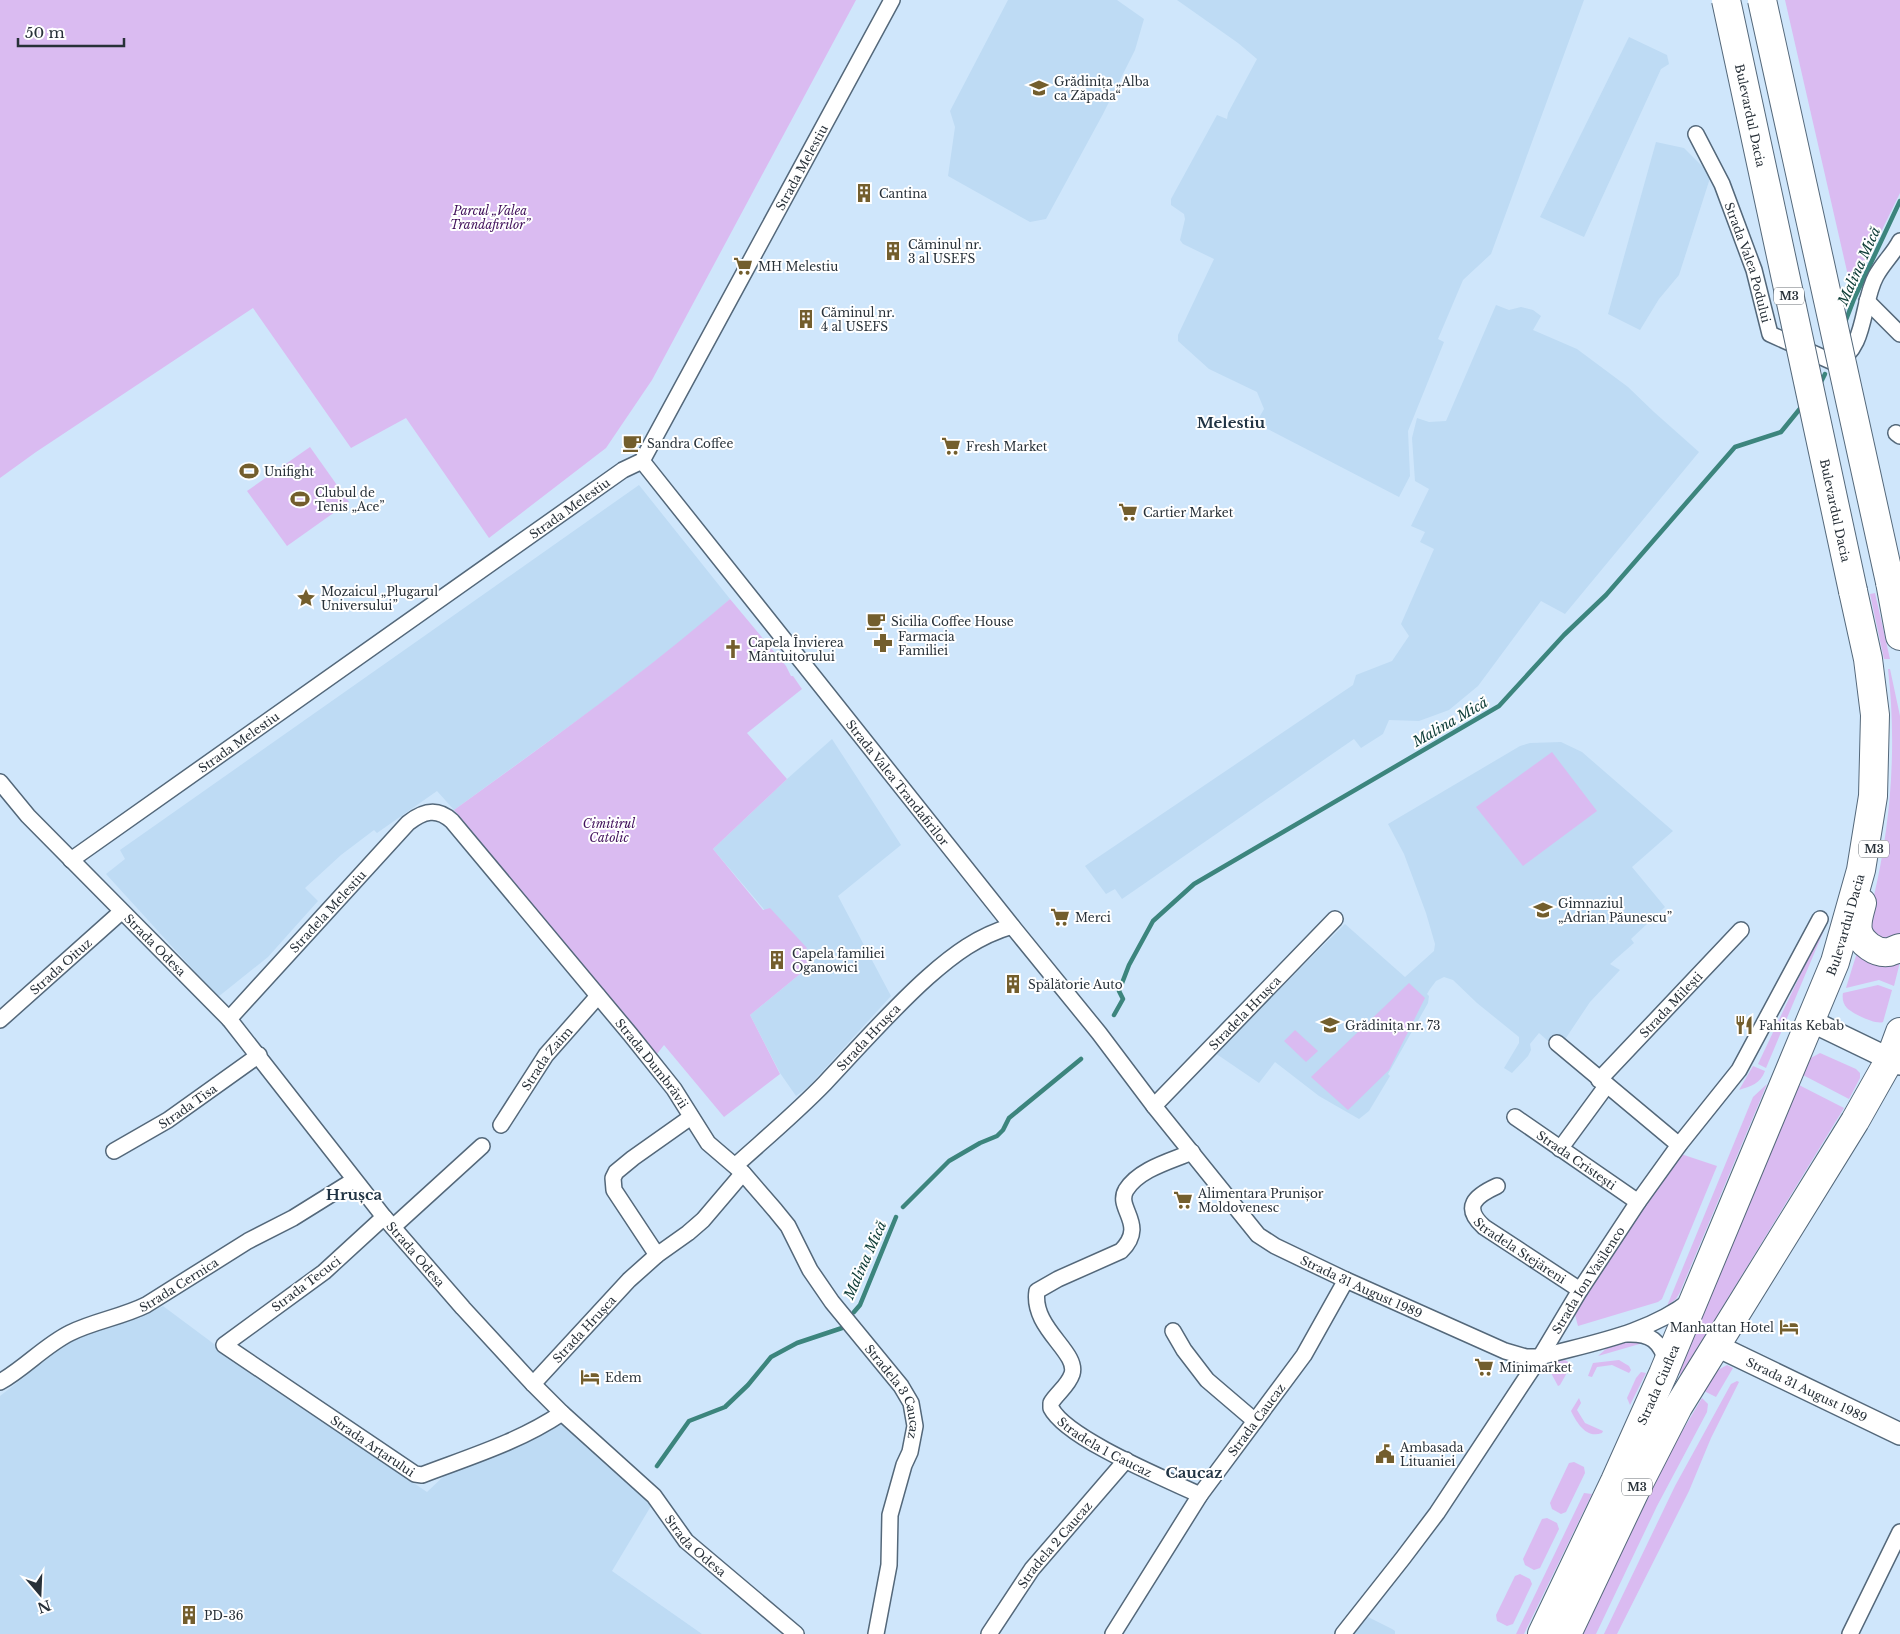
<svg xmlns="http://www.w3.org/2000/svg" width="1900" height="1634" font-family="'Libre Baskerville',serif">
  <rect width="100%" height="100%" fill="#cfe6fb"/>
  <g fill="#bedbf4">
    <polygon points="1008,0 1117,0 1144,19 1135,50 1103,114 1046,219 1030,222 948,176 955,127 950,111"/>
    <polygon points="1177,0 1584,0 1491,254 1463,280 1438,339 1444,342 1408,431 1410,476 1399,497 1256,423 1264,409 1257,392 1209,369 1178,341 1178,335 1214,259 1183,244 1180,240 1185,219 1184,214 1171,205 1171,199 1217,115 1227,119 1228,113 1257,59 1238,43"/>
    <polygon points="1629,37 1667,55 1669,64 1661,69 1584,237 1540,217"/>
    <polygon points="1656,142 1684,148 1711,175 1679,275 1659,299 1640,330 1608,314"/>
    <polygon points="1496,305 1509,310 1521,307 1533,310 1541,316 1533,330 1577,349 1628,387 1654,412 1699,452 1565,614 1541,601 1478,686 1449,710 1419,721 1389,720 1383,734 1361,748 1354,739 1122,899 1115,889 1106,894 1085,866 1353,685 1356,675 1392,661 1409,636 1401,624 1434,549 1420,542 1425,532 1411,526 1429,489 1415,481 1412,438 1417,418 1429,422 1446,421"/>
    <polygon points="639,485 730,599 692,633 597,706 454,810 437,791 377,833 374,830 341,855 305,888 318,901 268,957 218,997 106,874 125,859 120,850"/>
    <polygon points="832,739 901,845 838,896 891,996 809,1086 796,1096 780,1073 750,1015 811,965 713,849 787,779"/>
    <polygon points="1561,742 1582,752 1673,831 1632,867 1665,907 1631,939 1634,943 1610,964 1620,970 1590,1002 1564,1041 1557,1049 1539,1033 1530,1044 1531,1050 1528,1056 1512,1073 1504,1068 1519,1043 1519,1037 1477,1003 1453,980 1444,977 1436,981 1430,989 1427,994 1429,996 1428,1003 1388,1074 1390,1076 1369,1111 1359,1119 1319,1096 1275,1062 1259,1083 1215,1053 1345,924 1405,977 1434,951 1435,944 1426,913 1404,854 1388,824 1520,746 1530,743"/>
    <polygon points="163,1306 281,1394 427,1492 446,1474 559,1423 587,1443 654,1501 612,1571 702,1634 0,1634 0,1396 66,1344 98,1330 140,1318"/>
    <polygon points="1364,1615 1392,1629 1395,1631 1395,1634 1351,1634"/>
  </g>
  <g fill="#dabbf1">
    <polygon points="0,0 856,0 652,380 606,448 489,538 406,418 351,448 253,308 36,452 0,478"/>
    <polygon points="1785,0 1900,0 1900,193 1859,277 1849,280"/>
    <polygon points="310,447 349,502 287,546 247,491"/>
    <polygon points="1875,593 1890,659 1884,659 1870,594"/>
    <path d="M730,599L786,666L791,676H793L802,689L747,733L787,779L713,849L763,910L770,908L807,948L802,955L811,965L750,1015L780,1074L724,1117L664,1045L657,1054L454,810C548,742 642,675 730,599Z"/>
    <path d="M1888,669H1890L1900,716V962L1894,986L1879,980L1846,988C1855,958 1865,929 1873,900C1891,825 1897,746 1888,669Z"/>
    <polygon points="1552,752 1597,811 1523,866 1476,807"/>
    <polygon points="1824,930 1766,1068 1758,1064 1821,931"/>
    <polygon points="1409,983 1425,998 1389,1070 1348,1110 1311,1077"/>
    <path d="M1878,985L1892,990L1883,1022C1876,1025 1853,1014 1847,1008C1843,1004 1842,998 1843,993Z"/>
    <polygon points="1295,1030 1318,1051 1306,1062 1284,1041"/>
    <polygon points="1820,1053 1856,1069 1860,1073 1860,1078 1849,1099 1801,1074 1807,1060"/>
    <path d="M1753,1066L1765,1071C1760,1084 1751,1086 1739,1090Z"/>
    <polygon points="1767,1084 1680,1292 1676,1299 1667,1306 1753,1097"/>
    <polygon points="1797,1084 1844,1108 1681,1375 1677,1372"/>
    <polygon points="1675,1152 1717,1166 1662,1299 1658,1302 1578,1326 1575,1315 1577,1310"/>
    <polygon points="1636,1339 1643,1343 1598,1356 1607,1348"/>
    <polygon points="1565,1360 1570,1363 1541,1367 1542,1363"/>
    <polygon points="1619,1360 1629,1366 1631,1370 1629,1373 1612,1365 1597,1367 1592,1377 1588,1376 1593,1363"/>
    <polygon points="1727,1365 1733,1368 1716,1397 1704,1391 1718,1370"/>
    <polygon points="1564,1368 1568,1371 1560,1385 1558,1386 1551,1373"/>
    <polygon points="1641,1372 1646,1373 1630,1405 1627,1398 1636,1378"/>
    <polygon points="1737,1381 1739,1382 1711,1438 1689,1491 1617,1634 1604,1634 1675,1486 1731,1384"/>
    <path d="M1579,1398L1581,1403L1577,1410L1585,1423L1603,1431L1602,1433C1586,1439 1577,1423 1571,1411Z"/>
    <polygon points="1702,1398 1708,1404 1707,1412 1657,1506 1596,1634 1582,1634 1671,1450"/>
    <polygon points="1574,1462 1584,1467 1585,1473 1566,1512 1561,1514 1552,1509 1550,1503 1569,1463"/>
    <polygon points="1584,1493 1592,1494 1524,1634 1516,1634"/>
    <polygon points="1547,1518 1557,1523 1559,1529 1540,1568 1534,1570 1525,1565 1523,1559 1542,1519"/>
    <polygon points="1520,1574 1530,1579 1532,1584 1513,1624 1507,1626 1497,1621 1496,1615 1515,1576"/>
  </g>
  <g fill="none" stroke-linecap="round" stroke-linejoin="round">
    <g stroke="#3c857d" stroke-width="4.5">
      <polyline points="1844,325 1854,299 1900,201"/>
      <polyline points="1819,386 1825,374"/>
      <polyline points="1114,1015 1123,999 1119,991 1129,965 1153,921 1194,884 1499,706 1564,635 1606,595 1735,447 1781,432 1803,405"/>
      <polyline points="903,1207 949,1161 980,1143 997,1136 1003,1130 1009,1118 1081,1059"/>
      <polyline points="854,1312 860,1305 896,1217"/>
      <polyline points="657,1466 689,1421 725,1407 748,1385 771,1357 797,1343 842,1328"/>
    </g>
    <g stroke="#54687a" stroke-width="18">
      <g id="street">
        <path id="s1" d="M1696,134L1722,184L1754,270L1770,334L1835,363C1867,349 1861,303 1876,276C1883,263 1894,253 1900,241"/>
        <polyline points="1867,301 1900,334"/>
        <polyline points="1896,433 1900,436"/>
        <path id="s2" d="M642,461L1012,926L1099,1033L1154,1106L1258,1235L1275,1246L1346,1280L1505,1351L1526,1357H1540C1591,1343 1648,1334 1691,1300"/>
        <path id="s3" d="M0,782L28,816L229,1019L384,1217L463,1308L533,1384L562,1413L654,1496L686,1541L796,1634"/>
        <path id="s4" d="M71,860L623,470L642,461L892,0"/>
        <path id="s5" d="M229,1019L408,823C423,811 437,807 452,821L630,1034L674,1089L708,1143L743,1173L775,1210L788,1226L810,1270L832,1302L901,1386L911,1403L915,1426L910,1452L904,1465L890,1515L889,1565L876,1634"/>
        <path id="s6" d="M0,1020L121,912"/>
        <polyline points="1557,1043 1679,1145"/>
        <path id="s7" d="M1599,1080L1741,930"/>
        <path id="s8" d="M1154,1106L1335,919"/>
        <path id="s9" d="M1515,1117L1638,1202"/>
        <path id="s10" d="M501,1125L546,1055L598,996"/>
        <polyline points="1560,1149 1607,1085"/>
        <path id="s11" d="M114,1151L168,1120L259,1055"/>
        <path id="s12" d="M1192,1152C1171,1161 1139,1169 1126,1190C1115,1209 1148,1224 1121,1251L1058,1279L1037,1291C1031,1328 1079,1352 1072,1374C1068,1386 1057,1393 1051,1403V1408C1067,1439 1166,1479 1200,1495"/>
        <path id="s13" d="M736,1165C766,1138 797,1112 825,1083C859,1047 891,1010 928,977C954,954 978,936 1012,926"/>
        <path id="s14" d="M1497,1186C1475,1196 1462,1207 1484,1227L1580,1290"/>
        <path id="s15" d="M384,1217L324,1272L224,1345L415,1474L422,1475C469,1457 519,1442 562,1413"/>
        <polyline points="393,1227 482,1146"/>
        <polyline points="657,1255 614,1190 613,1178 616,1172 633,1158 691,1117"/>
        <polyline points="1173,1331 1184,1350 1207,1380 1255,1421"/>
        <path d="M1627,1334C1651,1333 1660,1341 1667,1363"/>
        <path id="s16" d="M0,1382C25,1368 44,1346 70,1333C94,1321 122,1317 146,1305L248,1241L293,1218L354,1180"/>
        <path id="s17" d="M533,1384L629,1280L657,1255L688,1233L703,1220L743,1173"/>
        <path id="s18" d="M989,1634L1032,1569L1126,1460"/>
        <path id="s19" d="M1113,1634L1200,1495L1304,1355L1346,1280"/>
        <path id="s20" d="M1343,1634L1403,1558L1437,1513L1540,1357L1580,1290L1638,1202L1679,1145L1739,1070L1820,919"/>
        <polyline points="1850,1634 1900,1532"/>
      </g>
    </g>
    <g stroke="#54687a" stroke-width="24">
      <g id="secondary">
        <polyline points="1811,1021 1900,1064"/>
        <path id="s21" d="M1715,1345L1900,1434"/>
      </g>
    </g>
    <g stroke="#54687a" stroke-width="30">
      <g id="highway">
        <polyline points="1890,582 1900,636"/>
        <path d="M1862,903C1860,912 1856,921 1858,931C1861,943 1876,954 1889,952C1892,951 1897,949 1900,948"/>
        <path id="s22" d="M1542,1634L1615,1481L1663,1374L1835,962L1861,870L1873,796L1875,715L1868,659L1853,591"/>
        <polyline points="1567,1634 1635,1491 1678,1407 1855,1121 1890,1059 1900,1032"/>
      </g>
    </g>
    <use href="#street" stroke="#fff" stroke-width="15"/>
    <use href="#secondary" stroke="#fff" stroke-width="21"/>
    <use href="#highway" stroke="#fff" stroke-width="28"/>
    <g stroke="#54687a" stroke-width="30" stroke-linecap="butt">
      <g id="highway-bridge">
        <path id="s23" d="M1726,0L1853,591"/>
        <polyline points="1762,0 1890,582"/>
      </g>
    </g>
    <use href="#highway-bridge" stroke="#fff" stroke-width="28"/>
  </g>
  <defs>
    <g id="school-bare" transform="scale(1.5)"><path d="M0-5L7-2L0 1L-7-2ZM-4 1L0 2.5L4 1V4Q0 6-4 4Z" fill="#735e2d" stroke="#fff" stroke-width="2.5" paint-order="stroke"/></g>
    <g id="building-bare" transform="scale(1.5)"><path d="M-4-6H4V6H1V3H-1V6H-4ZM-2.5-4.3h1.7v1.8h-1.7ZM.8-4.3h1.7v1.8H.8ZM-2.5-1h1.7V.8h-1.7ZM.8-1h1.7V.8H.8Z" fill="#735e2d" stroke="#fff" stroke-width="2.5" paint-order="stroke"/></g>
    <g id="supermarket-bare" transform="scale(1.5)"><path d="M-6-5.5h2.5l.6 2H6L4.5 2H-2.5L-4.4-4H-6ZM-1.5 3.2a1.3 1.3 0 1 0 .1 0ZM3 3.2a1.3 1.3 0 1 0 .1 0Z" fill="#735e2d" stroke="#fff" stroke-width="2.5" paint-order="stroke"/></g>
    <g id="cafe-bare" transform="scale(1.5)"><path d="M-5.5-4.5H6V0H3Q3 3.5 0 3.5H-2.5Q-5.5 3.5-5.5 0ZM3-3.2v2h1.7v-2ZM-6 4.5H4V6H-6Z" fill="#735e2d" stroke="#fff" stroke-width="2.5" paint-order="stroke"/></g>
    <g id="stadium-bare" transform="scale(1.5)"><path d="M0-5a6.5 5 0 1 0 0 10a6.5 5 0 1 0 0-10ZM-3.5-1.8h7v3.6h-7Z" fill="#735e2d" stroke="#fff" stroke-width="2.5" paint-order="stroke"/></g>
    <g id="sight-bare" transform="scale(1.5)"><path d="M0-6L1.8-2.2L6-1.7L2.9 1.2L3.7 5.4L0 3.3L-3.7 5.4L-2.9 1.2L-6-1.7L-1.8-2.2Z" fill="#735e2d" stroke="#fff" stroke-width="2.5" paint-order="stroke"/></g>
    <g id="pharmacy-bare" transform="scale(1.5)"><path d="M-2-6h4v4h4v4h-4v4h-4v-4h-4v-4h4Z" fill="#735e2d" stroke="#fff" stroke-width="2.5" paint-order="stroke"/></g>
    <g id="church-bare" transform="scale(1.5)"><path d="M-1.2-6h2.4v3.5h3.3v2.4h-3.3V6h-2.4V-.1h-3.3v-2.4h3.3Z" fill="#735e2d" stroke="#fff" stroke-width="2.5" paint-order="stroke"/></g>
    <g id="restaurant-bare" transform="scale(1.5)"><path d="M-5-6h1v4h1v-4h1v4h1v-4h1v5L-1.5 .5V6h-2V.5L-5-1ZM5-6V6H3V1.5H1.5Q1.5-4 5-6Z" fill="#735e2d" stroke="#fff" stroke-width="2.5" paint-order="stroke"/></g>
    <g id="hotel-bare" transform="scale(1.5)"><path d="M-6-4.5h1.5V1H6V5H4.5V3h-9V5H-6ZM-4 0a1.8 1.8 0 1 1 3.6 0ZM.5 0V-2.5h3Q6-2.5 6 0Z" fill="#735e2d" stroke="#fff" stroke-width="2.5" paint-order="stroke"/></g>
    <g id="civic-bare" transform="scale(1.5)"><path d="M-.6-6.5H3V-4.5H.6V-3L4-1V1h2V6H-6V1h2V-1L-.6-3ZM-1.2 2.5V6h2.4V2.5Z" fill="#735e2d" stroke="#fff" stroke-width="2.5" paint-order="stroke"/></g>
  </defs>
  <g fill-rule="evenodd">
    <use href="#school-bare" x="1039" y="88"/>
    <use href="#building-bare" x="864" y="193"/>
    <use href="#building-bare" x="893" y="251"/>
    <use href="#supermarket-bare" x="743" y="266"/>
    <use href="#building-bare" x="806" y="319"/>
    <use href="#cafe-bare" x="632" y="443"/>
    <use href="#supermarket-bare" x="951" y="446"/>
    <use href="#stadium-bare" x="249" y="471"/>
    <use href="#stadium-bare" x="300" y="499"/>
    <use href="#supermarket-bare" x="1128" y="512"/>
    <use href="#sight-bare" x="306" y="598"/>
    <use href="#cafe-bare" x="876" y="621"/>
    <use href="#pharmacy-bare" x="883" y="643"/>
    <use href="#church-bare" x="733" y="649"/>
    <use href="#school-bare" x="1543" y="910"/>
    <use href="#supermarket-bare" x="1060" y="917"/>
    <use href="#building-bare" x="777" y="960"/>
    <use href="#building-bare" x="1013" y="984"/>
    <use href="#school-bare" x="1330" y="1025"/>
    <use href="#restaurant-bare" x="1744" y="1025"/>
    <use href="#supermarket-bare" x="1183" y="1200"/>
    <use href="#hotel-bare" x="1789" y="1327"/>
    <use href="#supermarket-bare" x="1484" y="1367"/>
    <use href="#hotel-bare" x="590" y="1377"/>
    <use href="#civic-bare" x="1385" y="1454"/>
    <use href="#building-bare" x="189" y="1615"/>
  </g>
  <g text-anchor="middle" dominant-baseline="central" stroke-width="4" stroke-linejoin="round" paint-order="stroke">
    <g fill="#fff" stroke="#686f74" stroke-width="1">
      <rect x="1774" y="287.5" width="30" height="17" rx="4"/>
      <rect x="1859" y="840.5" width="30" height="17" rx="4"/>
      <rect x="1622" y="1478.5" width="30" height="17" rx="4"/>
    </g>
    <g font-size="11" font-weight="bold" fill="#283139">
      <text x="1789" y="296">M3</text>
      <text x="1874" y="849">M3</text>
      <text x="1637" y="1487">M3</text>
    </g>
    <g font-size="12" fill="#283139" stroke="#fff" text-anchor="start">
      <text x="1054" y="81">Grădinița „Alba<tspan x="1054" dy="14">ca Zăpada“</tspan></text>
      <text x="879" y="193">Cantina</text>
      <text x="908" y="244">Căminul nr.<tspan x="908" dy="14">3 al USEFS</tspan></text>
      <text x="758" y="266">MH Melestiu</text>
      <text x="821" y="312">Căminul nr.<tspan x="821" dy="14">4 al USEFS</tspan></text>
      <text x="647" y="443">Sandra Coffee</text>
      <text x="966" y="446">Fresh Market</text>
      <text x="264" y="471">Unifight</text>
      <text x="315" y="492">Clubul de<tspan x="315" dy="14">Tenis „Ace”</tspan></text>
      <text x="1143" y="512">Cartier Market</text>
      <text x="321" y="591">Mozaicul „Plugarul<tspan x="321" dy="14">Universului”</tspan></text>
      <text x="891" y="621">Sicilia Coffee House</text>
      <text x="898" y="636">Farmacia<tspan x="898" dy="14">Familiei</tspan></text>
      <text x="748" y="642">Capela Învierea<tspan x="748" dy="14">Mântuitorului</tspan></text>
      <text x="1558" y="903">Gimnaziul<tspan x="1558" dy="14">„Adrian Păunescu”</tspan></text>
      <text x="1075" y="917">Merci</text>
      <text x="792" y="953">Capela familiei<tspan x="792" dy="14">Oganowici</tspan></text>
      <text x="1028" y="984">Spălătorie Auto</text>
      <text x="1345" y="1025">Grădinița nr. 73</text>
      <text x="1759" y="1025">Fahitas Kebab</text>
      <text x="1198" y="1193">Alimentara Prunișor<tspan x="1198" dy="14">Moldovenesc</tspan></text>
      <text x="1774" y="1327" text-anchor="end">Manhattan Hotel</text>
      <text x="1499" y="1367">Minimarket</text>
      <text x="605" y="1377">Edem</text>
      <text x="1400" y="1447">Ambasada<tspan x="1400" dy="14">Lituaniei</tspan></text>
      <text x="204" y="1615">PD-36</text>
    </g>
    <g font-size="12" fill="#283139" stroke="#fff">
      <text stroke="none"><textPath href="#s23" startOffset="118">Bulevardul Dacia</textPath></text>
      <text stroke="none"><textPath href="#s4" startOffset="1031">Strada Melestiu</textPath></text>
      <text stroke="none"><textPath href="#s1" startOffset="139">Strada Valea Podului</textPath></text>
      <text stroke="none"><textPath href="#s4" startOffset="610">Strada Melestiu</textPath></text>
      <text stroke="none"><textPath href="#s23" startOffset="522">Bulevardul Dacia</textPath></text>
      <text stroke="none"><textPath href="#s4" startOffset="205">Strada Melestiu</textPath></text>
      <text stroke="none"><textPath href="#s2" startOffset="411">Strada Valea Trandafirilor</textPath></text>
      <text stroke="none"><textPath href="#s5" startOffset="146">Stradela Melestiu</textPath></text>
      <text stroke="none"><textPath href="#s22" startOffset="772">Bulevardul Dacia</textPath></text>
      <text stroke="none"><textPath href="#s3" startOffset="225">Strada Odesa</textPath></text>
      <text stroke="none"><textPath href="#s6" startOffset="81">Strada Oituz</textPath></text>
      <text stroke="none"><textPath href="#s7" startOffset="104">Strada Milești</textPath></text>
      <text stroke="none"><textPath href="#s8" startOffset="130">Stradela Hrușca</textPath></text>
      <text stroke="none"><textPath href="#s13" startOffset="184">Strada Hrușca</textPath></text>
      <text stroke="none"><textPath href="#s10" startOffset="81">Strada Zaim</textPath></text>
      <text stroke="none"><textPath href="#s5" startOffset="629">Strada Dumbrăvii</textPath></text>
      <text stroke="none"><textPath href="#s11" startOffset="86">Strada Tisa</textPath></text>
      <text stroke="none"><textPath href="#s9" startOffset="75">Strada Cristești</textPath></text>
      <text stroke="none"><textPath href="#s14" startOffset="100">Stradela Stejăreni</textPath></text>
      <text stroke="none"><textPath href="#s3" startOffset="630">Strada Odesa</textPath></text>
      <text stroke="none"><textPath href="#s20" startOffset="431">Strada Ion Vasilenco</textPath></text>
      <text stroke="none"><textPath href="#s16" startOffset="205">Strada Cernica</textPath></text>
      <text transform="translate(306 1284) rotate(-37)">Strada Tecuci</text>
      <text stroke="none"><textPath href="#s2" startOffset="1105">Strada 31 August 1989</textPath></text>
      <text stroke="none"><textPath href="#s17" startOffset="75">Strada Hrușca</textPath></text>
      <text stroke="none"><textPath href="#s22" startOffset="275">Strada Ciuflea</textPath></text>
      <text stroke="none"><textPath href="#s21" startOffset="102">Strada 31 August 1989</textPath></text>
      <text stroke="none"><textPath href="#s5" startOffset="1041">Stradela 3 Caucaz</textPath></text>
      <text stroke="none"><textPath href="#s19" startOffset="258">Strada Caucaz</textPath></text>
      <text stroke="none"><textPath href="#s15" startOffset="385">Strada Arțarului</textPath></text>
      <text stroke="none"><textPath href="#s12" startOffset="438">Stradela 1 Caucaz</textPath></text>
      <text stroke="none"><textPath href="#s3" startOffset="1035">Strada Odesa</textPath></text>
      <text stroke="none"><textPath href="#s18" startOffset="111">Stradela 2 Caucaz</textPath></text>
    </g>
    <g font-size="12" font-style="italic" fill="#41115b" stroke="#fff">
      <text x="490" y="210">Parcul „Valea<tspan x="490" dy="14">Trandafirilor”</tspan></text>
      <text x="609" y="823">Cimitirul<tspan x="609" dy="14">Catolic</tspan></text>
    </g>
    <g font-size="14" font-style="italic" fill="#0c3b35" stroke="#fff">
      <text transform="translate(1859 266) rotate(-66)">Malina Mică</text>
      <text transform="translate(1450 722) rotate(-30)">Malina Mică</text>
      <text transform="translate(865 1260) rotate(-66)">Malina Mică</text>
    </g>
    <g font-size="15" font-weight="bold" fill="#213444" stroke="#fff">
      <text x="1231" y="422">Melestiu</text>
      <text x="354" y="1194">Hrușca</text>
      <text x="1194" y="1472">Caucaz</text>
    </g>
  </g>
  <g transform="translate(40 1594) rotate(161)" stroke="#ffffff" stroke-width="4" paint-order="stroke">
  <path d="M0-4L9 19L0 12L-9 19Z" fill="#283139"/>
  <text y="-8" font-size="14" font-weight="bold" text-anchor="middle" fill="#283139">N</text>
  </g>
  <path d="M18 38v8h106v-8" fill="none" stroke="#283139" stroke-width="2.5"/>
  <text x="25" y="38" font-size="15" fill="#283139" stroke="#ffffff" stroke-width="4" paint-order="stroke">50 m</text>
</svg>
